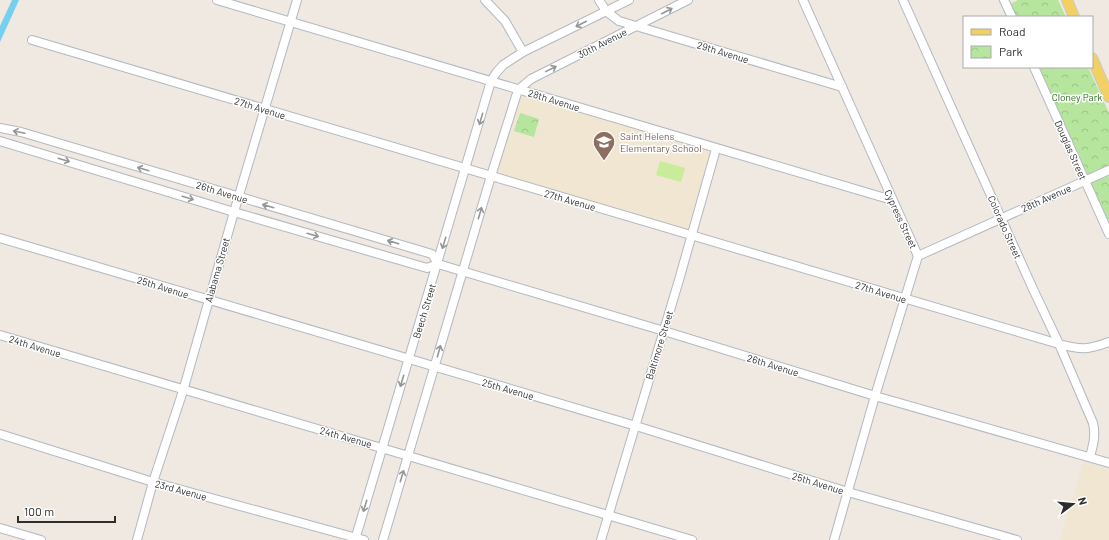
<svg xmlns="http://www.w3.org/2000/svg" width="1109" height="540" font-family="Barlow,sans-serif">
  <defs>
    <pattern id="park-crowns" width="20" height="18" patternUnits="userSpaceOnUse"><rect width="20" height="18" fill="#b6e59e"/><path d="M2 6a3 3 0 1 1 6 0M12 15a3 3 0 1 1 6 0" fill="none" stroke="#9dc588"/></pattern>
  </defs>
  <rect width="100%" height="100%" fill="#efe9e1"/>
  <g fill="#f0e6d1">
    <polygon points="521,93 711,151 687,230 497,173"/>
    <polygon points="1084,461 1109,469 1109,540 1060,540"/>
  </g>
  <g fill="url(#park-crowns)">
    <polygon points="1018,0 1058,0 1066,17 1016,17 1010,4"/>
    <polygon points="1039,67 1088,67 1109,113 1109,222"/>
    <polygon points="520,113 539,119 534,137 514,131"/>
  </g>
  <polygon fill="#c9ec9a" points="660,161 685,168 681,182 656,175"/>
  <polygon fill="#75cff0" points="12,0 19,0 0,42 0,26"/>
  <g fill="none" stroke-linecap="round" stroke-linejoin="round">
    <g stroke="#b4b7c1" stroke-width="10">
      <g id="minor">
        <polyline points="217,0 892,200"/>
        <polyline points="485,0 505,21 523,52"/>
        <polyline points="599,0 606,11 619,21 842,87"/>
        <polyline points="803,0 918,256 875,396 834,540"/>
        <path d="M903,0L1033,289L1059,344L1093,423C1096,436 1093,445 1090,457"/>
        <polyline points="1004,0 1012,17"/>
        <path d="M32,40L1059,344C1081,350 1088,350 1109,342"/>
        <polyline points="1034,67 1109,234"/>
        <polyline points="0,128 21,132 432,254 438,264"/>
        <polyline points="0,141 234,212 427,268 438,264 664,331 875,396 1109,463"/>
        <polyline points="0,238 636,426 848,492 1017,540"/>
        <polyline points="918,256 1109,170"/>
        <path d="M0,335C230,405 462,470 692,540"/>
        <polyline points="0,434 153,482 364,540"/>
        <polyline points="0,528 41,540"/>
        <polyline points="137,540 153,482 183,391 234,212 297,0"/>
        <polyline points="355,540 491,81 496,73 503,65 523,52 629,0"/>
        <polyline points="383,540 491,176 518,90 531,79 688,0"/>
        <polyline points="601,540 679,280 716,149"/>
      </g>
    </g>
    <g stroke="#c9c9c9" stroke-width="12">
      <g id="major">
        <polyline points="1067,0 1074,17"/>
        <polyline points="1092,58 1109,97"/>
      </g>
    </g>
    <use href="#minor" stroke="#fff" stroke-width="8"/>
    <use href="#major" stroke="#f2d163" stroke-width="10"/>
  </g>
  <defs><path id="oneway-shaft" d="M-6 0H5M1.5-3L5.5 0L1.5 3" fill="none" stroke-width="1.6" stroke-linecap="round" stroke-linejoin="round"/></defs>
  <g stroke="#969696">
    <use href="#oneway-shaft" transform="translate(667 11) rotate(-27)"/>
    <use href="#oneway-shaft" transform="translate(581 24) rotate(153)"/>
    <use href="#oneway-shaft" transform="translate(551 69) rotate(-26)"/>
    <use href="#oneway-shaft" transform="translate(481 119) rotate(106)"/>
    <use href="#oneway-shaft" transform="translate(19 132) rotate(-168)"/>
    <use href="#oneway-shaft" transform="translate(64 160) rotate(17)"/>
    <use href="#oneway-shaft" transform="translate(143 169) rotate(-163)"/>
    <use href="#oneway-shaft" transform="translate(188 198) rotate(17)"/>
    <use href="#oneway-shaft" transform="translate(268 206) rotate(-164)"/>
    <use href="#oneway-shaft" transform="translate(480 213) rotate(-74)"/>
    <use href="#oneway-shaft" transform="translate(313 235) rotate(16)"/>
    <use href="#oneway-shaft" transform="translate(393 242) rotate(-164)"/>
    <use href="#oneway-shaft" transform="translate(444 243) rotate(107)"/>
    <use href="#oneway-shaft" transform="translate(439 351) rotate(-74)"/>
    <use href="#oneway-shaft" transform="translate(402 381) rotate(107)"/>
    <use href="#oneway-shaft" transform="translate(402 476) rotate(-73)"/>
    <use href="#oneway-shaft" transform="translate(365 506) rotate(107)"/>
  </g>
  <defs>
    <g id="school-pin" transform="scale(1.15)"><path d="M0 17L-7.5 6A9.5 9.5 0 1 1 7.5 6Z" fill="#8d6e63" stroke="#fff"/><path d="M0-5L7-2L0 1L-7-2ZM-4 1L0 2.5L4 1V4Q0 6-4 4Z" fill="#fff"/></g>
  </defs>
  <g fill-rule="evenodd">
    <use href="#school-pin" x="604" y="142"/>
  </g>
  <g text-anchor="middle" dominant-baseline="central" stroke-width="3" stroke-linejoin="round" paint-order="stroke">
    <g font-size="10" fill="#2e2e2e" stroke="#fff">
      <text transform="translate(602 43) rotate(-27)">30th Avenue</text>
      <text transform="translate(723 52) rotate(17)">29th Avenue</text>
      <text transform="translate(554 100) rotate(17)">28th Avenue</text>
      <text transform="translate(260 108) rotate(17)">27th Avenue</text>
      <text transform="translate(1071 150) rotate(66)">Douglas Street</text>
      <text transform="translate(222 192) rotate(17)">26th Avenue</text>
      <text transform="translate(1046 198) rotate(-24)">28th Avenue</text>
      <text transform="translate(570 200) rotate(16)">27th Avenue</text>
      <text transform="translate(901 219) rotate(65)">Cypress Street</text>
      <text transform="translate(1005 227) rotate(66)">Colorado Street</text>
      <text transform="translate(217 270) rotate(-74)">Alabama Street</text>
      <text transform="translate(163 287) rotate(17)">25th Avenue</text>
      <text transform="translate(881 292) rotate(17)">27th Avenue</text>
      <text transform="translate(424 311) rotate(-73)">Beech Street</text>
      <text transform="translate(659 345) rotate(-73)">Baltimore Street</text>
      <text transform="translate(35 346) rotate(17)">24th Avenue</text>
      <text transform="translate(773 365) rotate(17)">26th Avenue</text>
      <text transform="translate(508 389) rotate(16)">25th Avenue</text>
      <text transform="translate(346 437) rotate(16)">24th Avenue</text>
      <text transform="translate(818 483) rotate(17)">25th Avenue</text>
      <text transform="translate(181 490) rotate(15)">23rd Avenue</text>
    </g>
    <g font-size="10" fill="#2c6e1b" stroke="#fff">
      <text x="1077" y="97">Cloney Park</text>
    </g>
    <g font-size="10" fill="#785e54" stroke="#fff" text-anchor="start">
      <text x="620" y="136">Saint Helens<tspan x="620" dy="12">Elementary School</tspan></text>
    </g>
  </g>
  <rect x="963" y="16" width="130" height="52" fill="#ffffff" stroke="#ababab"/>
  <rect x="971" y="29" width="20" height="6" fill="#f2d163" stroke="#ababab"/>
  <text x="999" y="36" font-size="12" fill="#2e2e2e">Road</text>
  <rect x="971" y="46" width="20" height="12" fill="url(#park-crowns)" stroke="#ababab"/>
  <text x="999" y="56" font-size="12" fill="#2e2e2e">Park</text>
  <g transform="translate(1073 504) rotate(74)" stroke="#ffffff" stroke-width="3" paint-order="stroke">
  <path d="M0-3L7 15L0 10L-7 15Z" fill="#2e2e2e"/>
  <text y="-6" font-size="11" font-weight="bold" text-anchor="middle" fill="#2e2e2e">N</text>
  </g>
  <path d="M18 516v6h97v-6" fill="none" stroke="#2e2e2e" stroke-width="2"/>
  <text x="24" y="516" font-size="12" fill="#2e2e2e" stroke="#ffffff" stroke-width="3" paint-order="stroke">100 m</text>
</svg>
